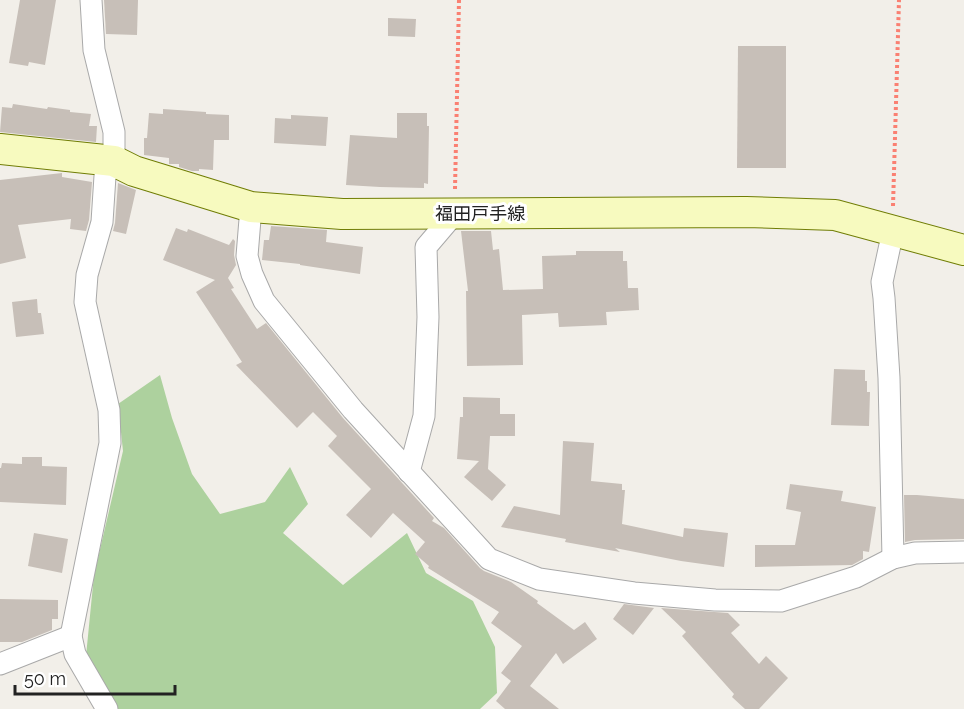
<svg xmlns="http://www.w3.org/2000/svg" width="964" height="709" font-family="Raleway,'Noto Sans JP',sans-serif">
  <rect width="100%" height="100%" fill="#f2efe9"/>
  <polygon fill="#add19e" points="160,375 172,418 192,474 220,514 265,502 290,467 308,504 283,533 343,585 407,533 426,573 473,601 495,647 497,693 480,709 117,709 86,656 94,575 123,451 118,404"/>
  <g fill="#c7bfb8">
    <polygon points="20,0 56,0 45,65 29,62 28,66 9,63"/>
    <polygon points="104,0 138,0 137,35 106,34"/>
    <polygon points="388,18 416,19 415,37 388,36"/>
    <polygon points="738,46 786,46 786,168 737,168"/>
    <polygon points="13,104 47,109 48,107 70,110 70,112 91,114 89,126 97,126 96,142 0,132 2,107 12,108"/>
    <polygon points="163,109 206,112 206,114 229,115 229,140 214,140 213,170 199,169 199,171 192,171 179,167 179,164 169,164 169,158 144,155 144,138 147,138 149,113 163,114"/>
    <polygon points="397,113 427,113 427,126 429,126 428,184 424,183 424,188 380,187 346,185 350,135 397,138"/>
    <polygon points="291,115 328,117 326,146 274,143 275,118 291,119"/>
    <polygon points="62,173 62,177 92,182 89,220 86,231 70,229 71,219 18,225 26,258 0,264 0,180"/>
    <polygon points="118,183 136,190 126,234 113,231 115,223"/>
    <polygon points="271,226 327,230 326,242 363,247 360,274 300,265 300,264 262,260 264,240 269,240"/>
    <polygon points="176,228 187,232 188,229 229,245 233,239 235,241 234,255 236,265 228,278 234,288 231,289 257,329 266,323 343,418 434,518 432,521 444,528 480,568 484,571 511,582 538,601 537,603 574,630 585,622 597,639 563,664 556,653 530,686 559,709 505,709 496,701 511,681 501,673 522,646 491,623 499,612 428,568 429,566 415,554 425,542 393,513 371,538 346,515 371,489 328,446 337,436 313,412 297,428 236,365 242,362 196,292 215,280 163,260"/>
    <polygon points="461,231 491,231 493,250 499,249 503,290 543,289 542,256 576,255 576,251 623,251 623,261 627,261 628,288 638,288 639,310 606,312 607,325 559,327 558,313 522,315 523,365 467,366 466,291 468,291"/>
    <polygon points="37,299 38,313 41,313 44,334 16,337 12,302"/>
    <polygon points="834,369 865,370 865,381 867,381 867,392 870,392 869,426 831,425"/>
    <polygon points="463,397 500,398 500,414 515,414 515,436 490,436 488,469 506,485 492,501 464,477 479,461 457,459 460,417 463,417"/>
    <polygon points="563,441 594,443 591,481 622,484 622,490 625,490 622,524 683,537 684,528 728,533 724,567 681,561 615,548 620,552 565,542 566,539 501,527 514,506 560,515"/>
    <polygon points="22,457 42,457 42,466 67,467 66,505 0,502 0,468 1,468 2,463 22,464"/>
    <polygon points="790,484 843,491 841,501 876,507 869,552 863,551 863,559 852,565 755,567 755,545 795,545 801,512 786,509"/>
    <polygon points="904,495 917,495 964,499 964,539 915,540 905,542"/>
    <polygon points="34,533 68,539 62,573 28,566"/>
    <polygon points="0,599 58,600 58,619 52,619 52,630 22,642 0,642"/>
    <polygon points="624,604 654,608 633,635 613,619"/>
    <polygon points="661,608 728,613 740,625 731,633 759,664 766,656 788,678 759,709 745,709 732,697 734,694 682,636 686,632"/>
  </g>
  <g fill="none" stroke-linecap="round" stroke-linejoin="round">
    <g stroke="#a9a9a9" stroke-width="23">
      <g id="minor">
        <polyline points="91,0 94,50 114,132 114,161 105,176 102,222 87,275 85,302 109,410 110,443 71,636 75,654 107,709"/>
        <polyline points="251,207 247,256 252,274 264,301 353,410 489,559 539,579 634,593 715,600 781,601 856,577 893,558 915,553 964,552"/>
        <polyline points="893,231 882,282 884,298 889,378 893,558"/>
        <polyline points="409,472 424,416 428,317 426,247 455,213"/>
        <polyline points="0,664 71,636"/>
      </g>
    </g>
    <g stroke="#707d05" stroke-width="32">
      <polyline id="secondary" points="0,149 114,161 134,171 251,207 342,214 746,212 835,215 964,250"/>
    </g>
    <g stroke="#fa8072" stroke-width="4" stroke-dasharray="3 3" stroke-linecap="butt">
      <polyline points="455,189 459,0"/>
      <polyline points="893,206 899,0"/>
    </g>
    <use href="#minor" stroke="#fff" stroke-width="21"/>
    <use href="#secondary" stroke="#f7fabf" stroke-width="30"/>
  </g>
  <g text-anchor="middle" dominant-baseline="central" stroke-width="6" stroke-linejoin="round" paint-order="stroke">
    <g font-size="18" fill="#222" stroke="#fff">
      <text x="480" y="213">福田戸手線</text>
    </g>
  </g>
  <path d="M15 685v9h160v-9" fill="none" stroke="#222222" stroke-width="3"/>
  <text x="24" y="685" font-size="18" fill="#222222" stroke="#ffffff" stroke-width="4.5" paint-order="stroke">50 m</text>
</svg>
